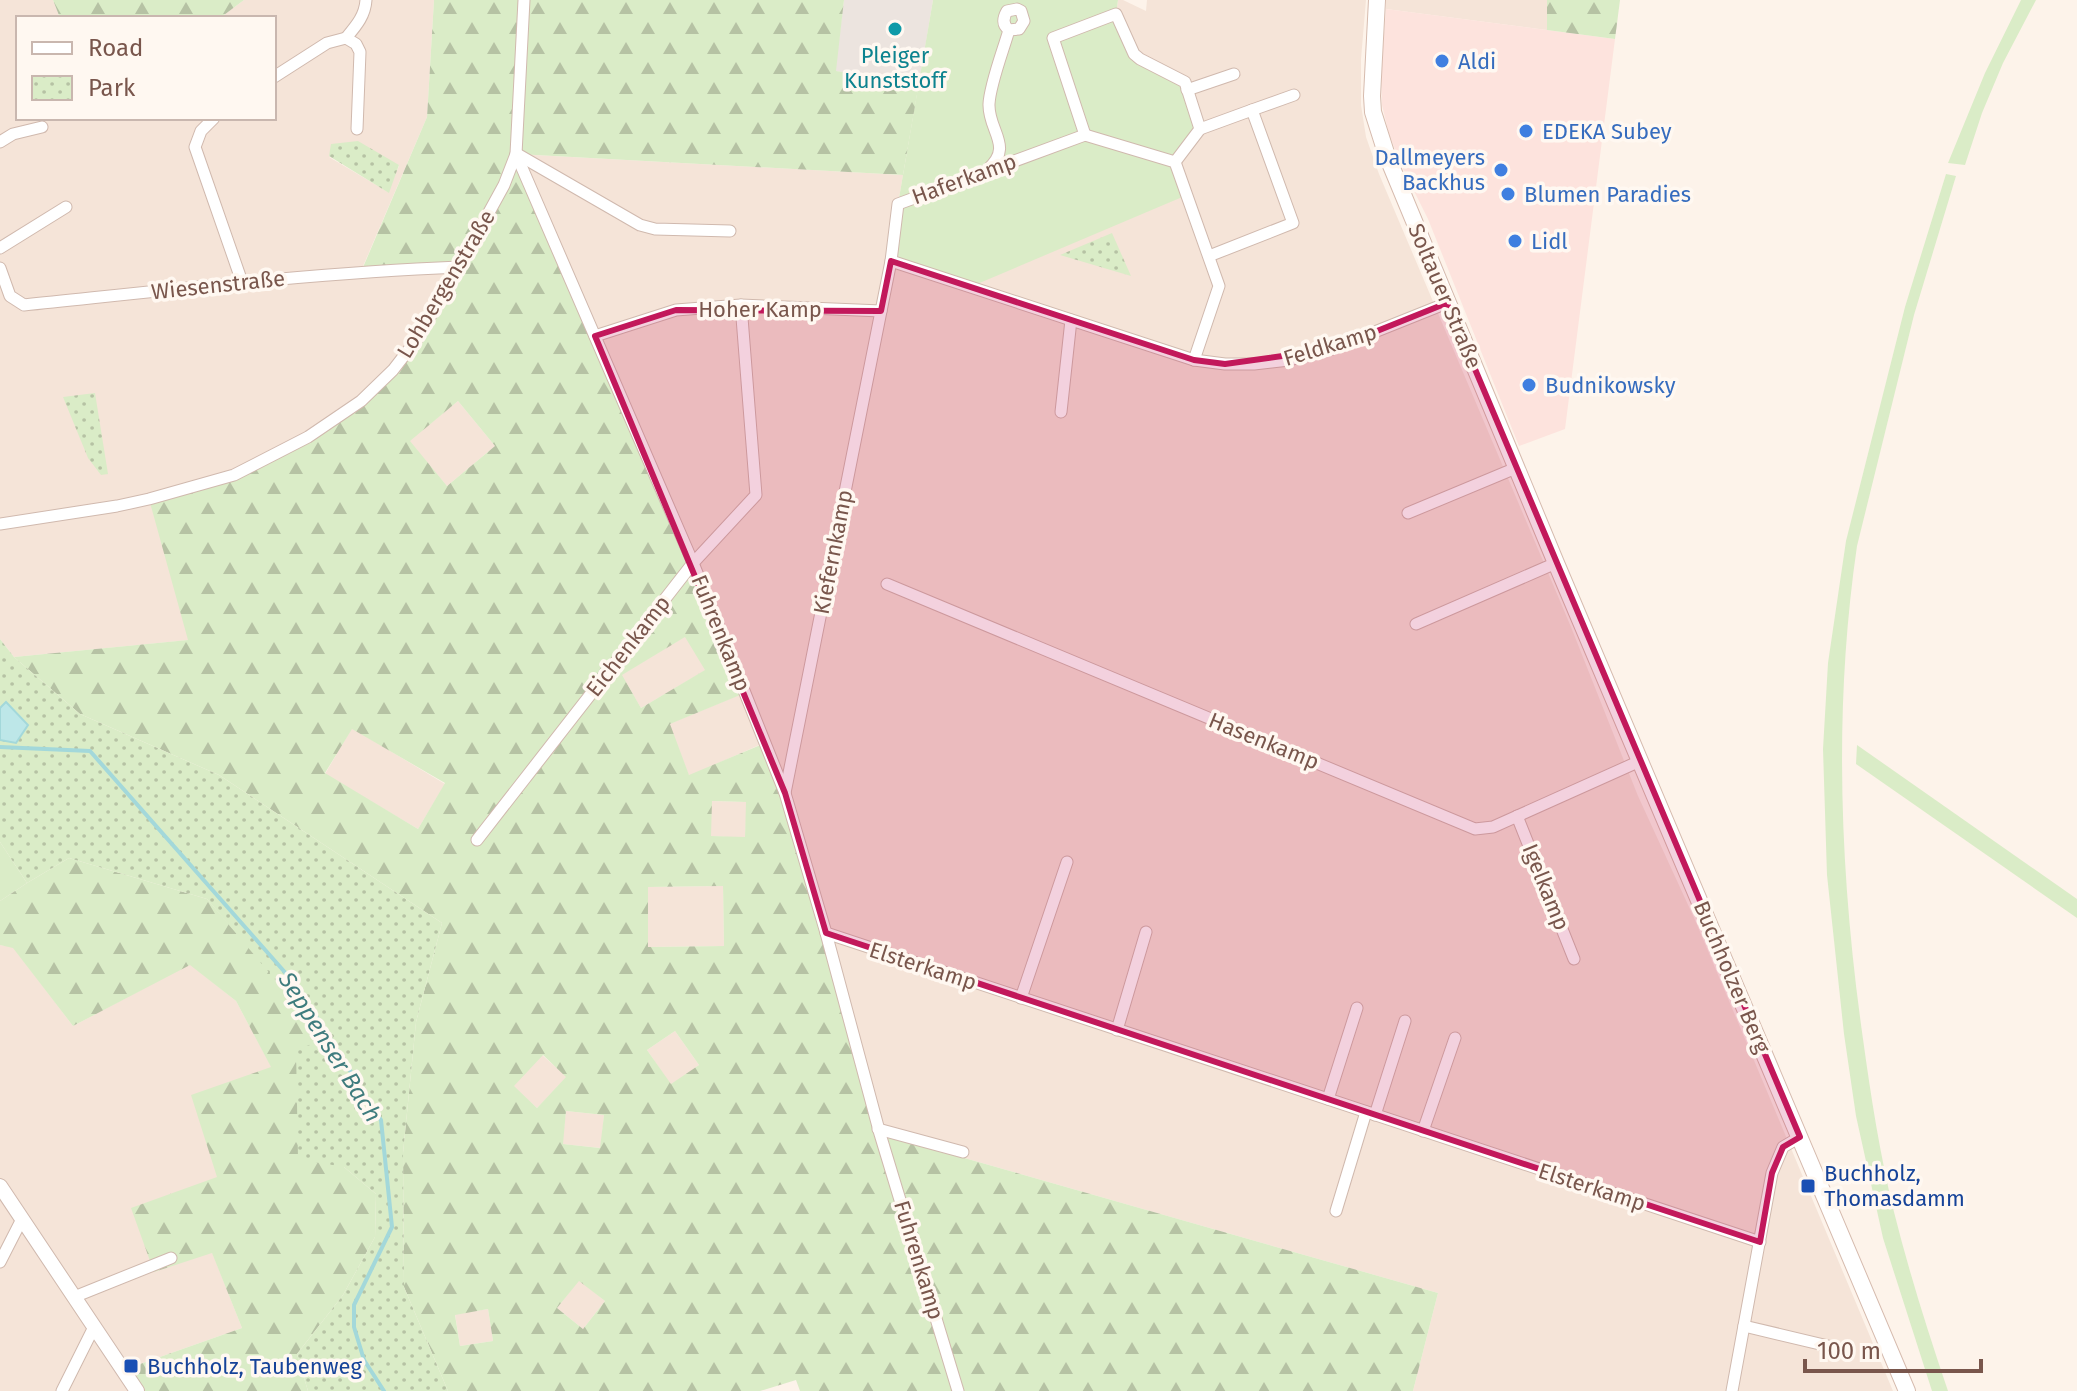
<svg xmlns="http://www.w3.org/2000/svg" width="2077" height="1391" font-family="'Fira Sans',sans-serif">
  <defs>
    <pattern id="forest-firs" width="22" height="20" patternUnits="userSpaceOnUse" patternTransform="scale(2)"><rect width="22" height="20" fill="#daecc7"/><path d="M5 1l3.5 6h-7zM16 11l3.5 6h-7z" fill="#b6c2a4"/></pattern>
    <pattern id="park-dots" width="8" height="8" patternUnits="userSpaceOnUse" patternTransform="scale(2)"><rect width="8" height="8" fill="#daecc7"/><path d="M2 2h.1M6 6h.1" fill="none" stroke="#b6c2a4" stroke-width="1.8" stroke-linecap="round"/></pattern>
  </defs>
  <rect width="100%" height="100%" fill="#fdf3ea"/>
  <g fill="#f5e4d8" fill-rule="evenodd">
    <path d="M0,0H53L60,18H18V118H274V18H220L244,0H434L427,117L361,271L459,267L417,339L189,640L14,657L0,639ZM329,157L399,165V166L388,192Z"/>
    <polygon points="1118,0 1123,0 1146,11 1147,0 1366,0 1361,59 1361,105 1366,137 1379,174 1571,627 1638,796 1695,920 1893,1391 1413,1391 1438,1293 880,1134 764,743 689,776 669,724 744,693 516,154 903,175 898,204 1140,59 1116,14"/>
    <polygon points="1386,0 1547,0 1547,30 1386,9"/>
    <polygon points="458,401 495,446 447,486 409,441"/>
    <polygon points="686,636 706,670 641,708 621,675"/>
    <polygon points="352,728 445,784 418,829 325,774"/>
    <polygon points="711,801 747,802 745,838 710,836"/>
    <polygon points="723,886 724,946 648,947 648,887"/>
    <polygon points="0,945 13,947 73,1026 190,964 236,1001 272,1068 217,1177 212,1252 242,1328 123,1370 137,1391 0,1391"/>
    <polygon points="675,1031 699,1065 671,1085 647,1050"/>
    <polygon points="542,1055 567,1077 537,1108 513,1086"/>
    <polygon points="566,1111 604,1115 601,1148 562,1144"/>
    <polygon points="579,1280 605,1301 583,1329 557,1308"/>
    <polygon points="488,1309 493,1341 460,1346 455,1314"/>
  </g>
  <polygon fill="#fde3dd" points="1386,9 1615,39 1565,429 1519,446 1428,219 1402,167 1389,134 1382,105 1381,72"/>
  <polygon fill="#ece4df" points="844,0 933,0 919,83 835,71"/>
  <g fill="#daecc7">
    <polygon points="933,0 1118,0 1116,14 1134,54 1185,82 1200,129 1175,162 1187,195 970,287 891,261 898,204"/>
    <polygon points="2021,0 2036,0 2003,63 1982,113 1965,165 1948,163 1985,73"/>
    <path d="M1946,174L1956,176L1914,315L1857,546C1833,710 1840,876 1863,1039C1871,1097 1880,1155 1894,1212C1909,1272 1928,1332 1948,1391H1932L1883,1238L1856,1116L1844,1034L1827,875L1823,749L1828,663L1846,541L1905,307Z"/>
    <polygon points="1857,745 2077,899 2077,918 1856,764"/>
    <polygon points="0,842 27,883 0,901"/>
  </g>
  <g fill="url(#forest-firs)" fill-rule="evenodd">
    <polygon points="53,0 244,0 220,18 60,18"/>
    <path d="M434,0H844L836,71L919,83L903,175L517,154L745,693L670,724L689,775L765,743L880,1134L1438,1293L1413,1391H800L796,1380L760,1391H448L404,1287L403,1153L416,1022L442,923L219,775L80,714L14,657L188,640L149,499L234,475L308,437L393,370L458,268L361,272L427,117ZM458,401L495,446L447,486L410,441ZM685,637L705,670L641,708L622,675ZM352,729L445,783L418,829L325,773ZM712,801L746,802L745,837L711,836ZM723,886L724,946L648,947V887ZM675,1031L699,1065L671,1084L647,1050ZM543,1055L566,1077L537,1108L514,1086ZM566,1111L604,1115L600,1148L563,1144ZM579,1281L605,1301L583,1329L557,1308ZM488,1309L493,1341L460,1346L455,1315Z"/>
    <polygon points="1547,0 1620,0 1615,39 1547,30"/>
    <polygon points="69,858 207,899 288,992 326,1040 344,1167 376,1194 375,1237 343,1295 297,1354 308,1391 137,1391 123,1370 242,1328 212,1253 154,1272 131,1208 217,1177 191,1095 271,1067 236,1001 190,965 73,1026 13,948 0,945 0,901 27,883"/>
  </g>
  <g fill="url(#park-dots)">
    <polygon points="358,141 399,165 389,193 329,156 331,144"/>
    <polygon points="1112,233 1131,276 1060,255"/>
    <polygon points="95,393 108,474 101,475 88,458 63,397"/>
    <polygon points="0,639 14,657 80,714 219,775 442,923 416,1022 403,1153 404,1287 448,1391 308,1391 297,1354 343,1295 375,1237 376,1194 344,1167 298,1159 296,1049 326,1040 207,899 69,858 27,883 0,842 0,740 16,743 7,703 0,708"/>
  </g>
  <polygon fill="#bde7e8" stroke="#a3d8da" stroke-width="2" points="6,702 28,725 16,743 0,740 0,708"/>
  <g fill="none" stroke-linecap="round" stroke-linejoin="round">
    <polyline stroke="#a3d8da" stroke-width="4" points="0,747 90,751 297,986 381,1120 392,1227 354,1305 354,1327 364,1360 384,1391"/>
    <g stroke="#d0b9ae" stroke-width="13">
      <g id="minor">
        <path d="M346,38C356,26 365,16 366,0"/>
        <polyline points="274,77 327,43 346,38 356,44 360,52 357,129"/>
        <polyline points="1187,90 1234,74"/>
        <polyline points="1252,110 1294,95"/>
        <polyline points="214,118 201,131 195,147 242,282"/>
        <polyline points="1200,129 1252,110 1293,223 1209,256"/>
        <polyline points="1085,135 1053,38 1116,14 1134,54 1140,59 1185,82 1200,129 1175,162"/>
        <polyline points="1085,135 1175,162 1219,286 1194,360"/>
        <polyline points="0,142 13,134 42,127"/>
        <polyline points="516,154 693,563 785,793 826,933 880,1134 958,1391"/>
        <polyline points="517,154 640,225 655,229 730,231"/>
        <path d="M988,169C1014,146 988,131 989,104C990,84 1003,51 1009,30C1002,25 1003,18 1007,11L1017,9L1021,11L1024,21L1019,29L1009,30"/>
        <polyline points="0,248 66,207"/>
        <polyline points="891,261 1194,360 1225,364 1254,364 1289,360 1332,349 1447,303"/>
        <path d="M0,268L10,296L24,305C169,290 313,273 459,267"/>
        <polyline points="595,336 676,310 741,305 881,311"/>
        <polyline points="1061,412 1071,320"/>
        <polyline points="1408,513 1516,468"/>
        <polyline points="0,524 117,506 149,499 234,475 308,437 361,401 393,370 417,339 459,267 504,185 516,154 524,0"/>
        <polyline points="887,584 1475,829 1493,827 1640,761"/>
        <polyline points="1416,624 1556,563"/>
        <polyline points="785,793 891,261 898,204 1085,135"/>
        <polyline points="1517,816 1574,959"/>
        <polyline points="477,840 693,563 756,495 741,305"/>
        <polyline points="826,933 1760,1242"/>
        <polyline points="1021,998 1067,862"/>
        <polyline points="1117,1030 1146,932"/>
        <polyline points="1328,1099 1357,1008"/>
        <polyline points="1375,1115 1405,1021"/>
        <polyline points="878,1129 963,1152"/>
        <polyline points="1423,1131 1455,1038"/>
        <polyline points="1336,1211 1366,1112"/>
        <polyline points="0,1262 22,1219"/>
        <polyline points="74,1297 171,1258"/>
        <polyline points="1744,1326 1845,1350"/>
        <polyline points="62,1391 94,1327"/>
        <polyline points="1732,1391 1772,1173 1783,1147 1800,1137"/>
      </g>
    </g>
    <g stroke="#d0b9ae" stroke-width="16">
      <polyline id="tertiary" points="0,1186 137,1391"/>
    </g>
    <g stroke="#d6bbae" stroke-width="18">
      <polyline id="secondary" points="1377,0 1372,96 1373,112 1387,156 1556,563 1907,1391"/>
    </g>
    <use href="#minor" stroke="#fff" stroke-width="11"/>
    <use href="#tertiary" stroke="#fff" stroke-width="14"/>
    <use href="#secondary" stroke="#fff" stroke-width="16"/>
  </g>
  <path fill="#c2185b" fill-opacity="0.2" stroke="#c2185b" stroke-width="6" stroke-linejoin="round" d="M891,261L1194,360L1225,364L1332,349L1447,303L1800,1137L1783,1147L1772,1173L1760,1242L826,933L785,793L595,336L676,310L881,311Z"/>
  <circle fill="#0f9aa8" stroke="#fff8f1" stroke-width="3" cx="895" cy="29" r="8"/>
  <g fill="#3f7fe0" stroke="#fff8f1" stroke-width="3">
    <circle cx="1442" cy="61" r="8"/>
    <circle cx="1526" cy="131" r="8"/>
    <circle cx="1501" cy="170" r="8"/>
    <circle cx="1508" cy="194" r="8"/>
    <circle cx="1515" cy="241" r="8"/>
    <circle cx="1529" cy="385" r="8"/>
  </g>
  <g fill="#1a4fb4" stroke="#fff8f1" stroke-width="3">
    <rect x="1800" y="1178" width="16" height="16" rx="4"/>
    <rect x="123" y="1358" width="16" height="16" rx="4"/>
  </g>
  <g text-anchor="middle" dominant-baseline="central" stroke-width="7" stroke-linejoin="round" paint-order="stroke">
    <g font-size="22" fill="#0d838f" stroke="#fff8f1">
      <text x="895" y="55">Pleiger<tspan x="895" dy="25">Kunststoff</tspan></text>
    </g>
    <g font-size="22" fill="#366cbe" stroke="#fff8f1" text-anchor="start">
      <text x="1458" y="61">Aldi</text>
      <text x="1542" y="131">EDEKA Subey</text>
      <text x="1485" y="157" text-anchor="end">Dallmeyers<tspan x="1485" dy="25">Backhus</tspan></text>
      <text x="1524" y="194">Blumen Paradies</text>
      <text x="1531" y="241">Lidl</text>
      <text x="1545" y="385">Budnikowsky</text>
    </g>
    <g font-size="22" fill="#79564c" stroke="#fff8f1">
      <text transform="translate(964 179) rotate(-20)">Haferkamp</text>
      <text transform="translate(446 284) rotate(-59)">Lohbergenstraße</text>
      <text transform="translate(218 285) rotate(-6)">Wiesenstraße</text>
      <text transform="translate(1445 296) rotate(67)">Soltauer Straße</text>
      <text x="760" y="309">Hoher Kamp</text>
      <text transform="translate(1330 345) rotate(-17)">Feldkamp</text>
      <text transform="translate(833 552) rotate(-79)">Kiefernkamp</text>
      <text transform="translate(721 633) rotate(68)">Fuhrenkamp</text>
      <text transform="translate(628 646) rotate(-52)">Eichenkamp</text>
      <text transform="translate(1264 741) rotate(22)">Hasenkamp</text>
      <text transform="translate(1546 887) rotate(68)">Igelkamp</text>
      <text transform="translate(923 966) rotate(18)">Elsterkamp</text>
      <text transform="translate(1732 977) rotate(67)">Buchholzer Berg</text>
      <text transform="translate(1592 1187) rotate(18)">Elsterkamp</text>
      <text transform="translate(919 1260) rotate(73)">Fuhrenkamp</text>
    </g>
    <g font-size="22" fill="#164399" stroke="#fff8f1" text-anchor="start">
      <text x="1824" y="1173">Buchholz,<tspan x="1824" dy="25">Thomasdamm</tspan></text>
      <text x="147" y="1366">Buchholz, Taubenweg</text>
    </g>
    <g font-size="24" font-style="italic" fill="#3f7c7e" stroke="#fff8f1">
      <text transform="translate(330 1047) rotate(58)">Seppenser Bach</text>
    </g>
  </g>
  <rect x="16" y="16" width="260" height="104" fill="#fff8f1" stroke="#c9b7af" stroke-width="2"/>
  <rect x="32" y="42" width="40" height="12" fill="#ffffff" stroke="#c9b7af" stroke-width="2"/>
  <text x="88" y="56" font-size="24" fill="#79564c">Road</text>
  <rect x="32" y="76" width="40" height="24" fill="url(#park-dots)" stroke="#c9b7af" stroke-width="2"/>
  <text x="88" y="96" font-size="24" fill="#79564c">Park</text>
  <path d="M1805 1359v12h176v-12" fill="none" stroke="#79564c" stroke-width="4"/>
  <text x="1817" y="1359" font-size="24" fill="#79564c" stroke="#fff8f1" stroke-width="6" paint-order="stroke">100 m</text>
</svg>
